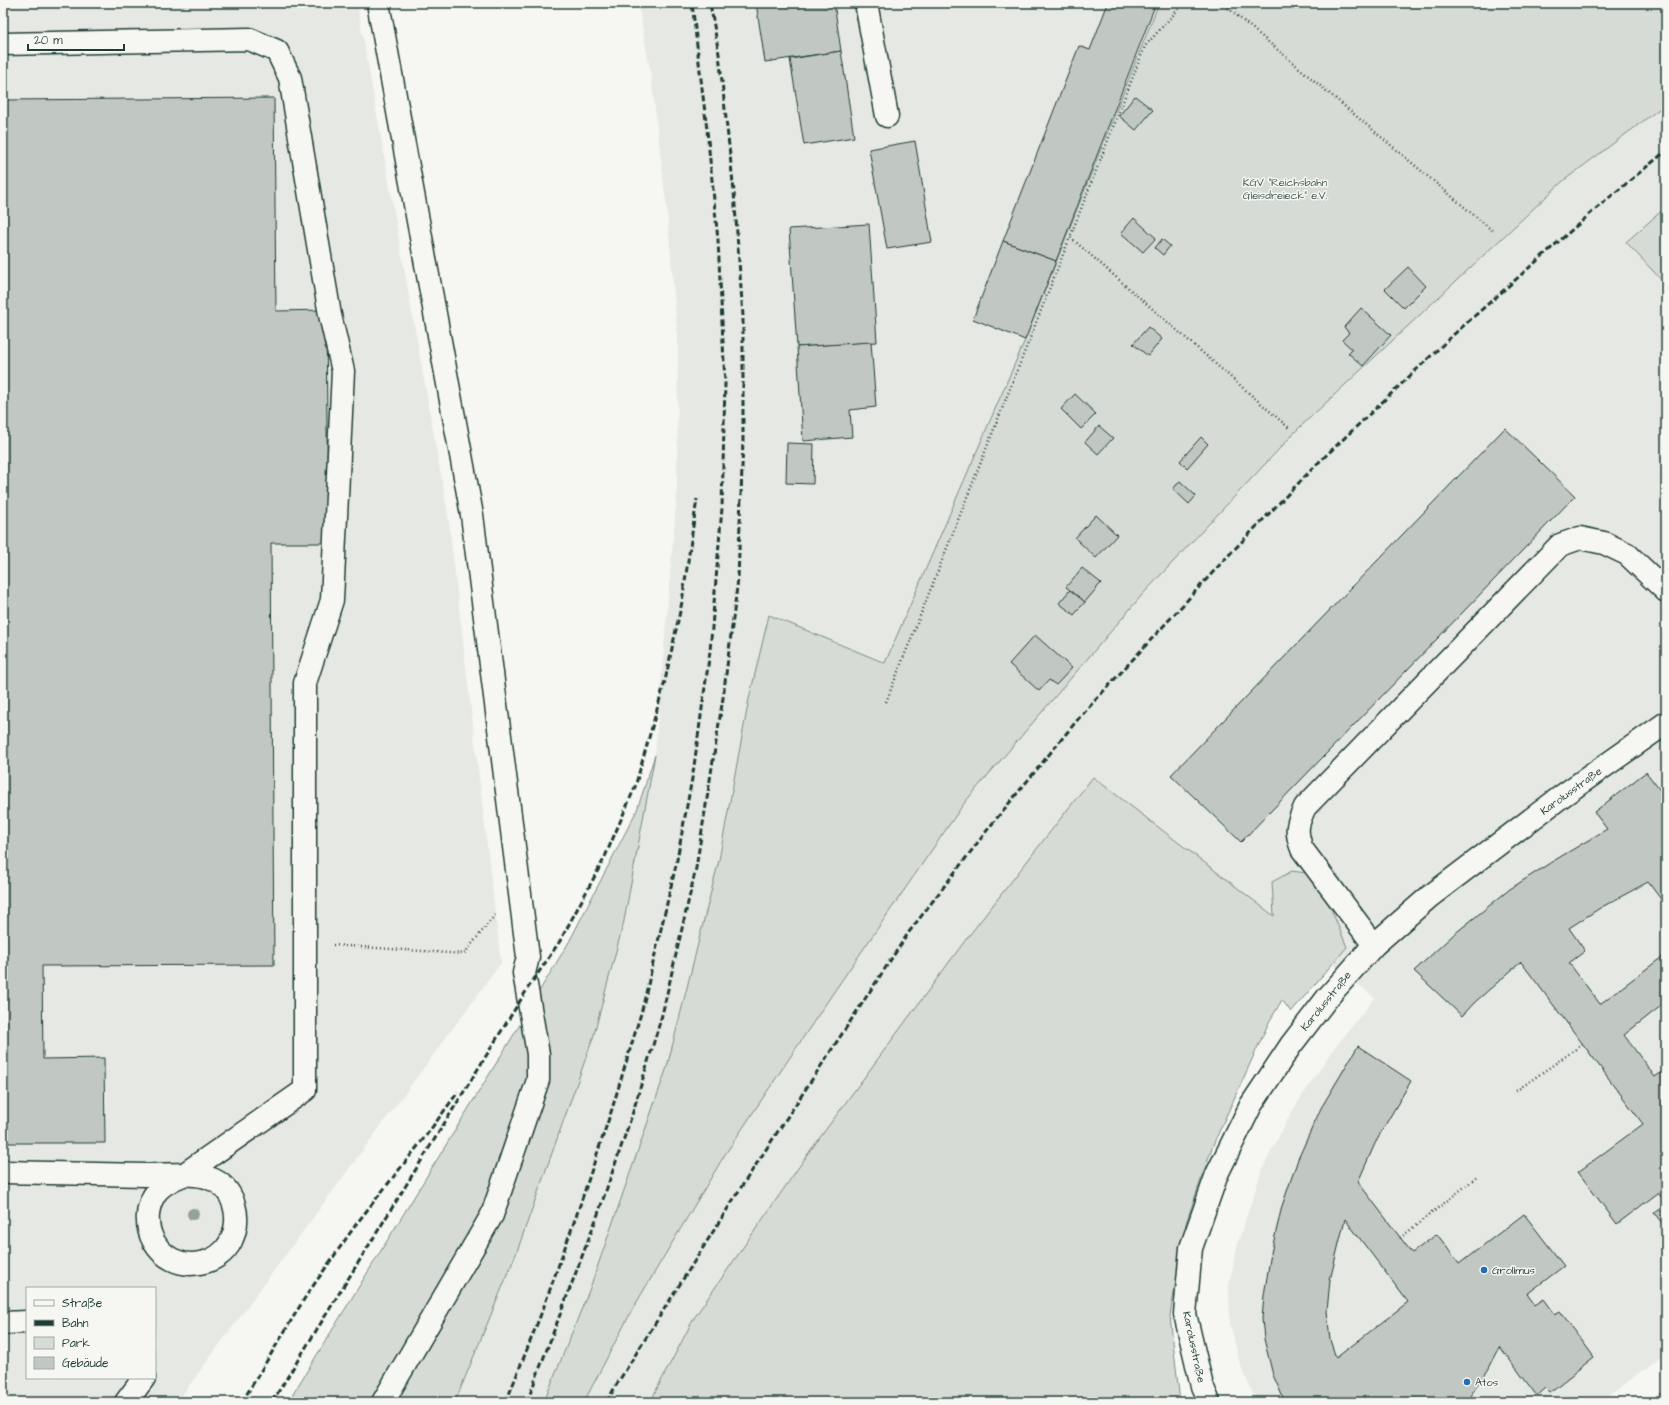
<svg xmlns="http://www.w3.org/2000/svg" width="1669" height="1405" font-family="'Architects Daughter',sans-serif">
  <rect width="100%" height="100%" fill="#f6f6f2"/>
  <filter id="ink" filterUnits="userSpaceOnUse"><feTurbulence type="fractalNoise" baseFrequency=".025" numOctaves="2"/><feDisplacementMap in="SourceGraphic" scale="8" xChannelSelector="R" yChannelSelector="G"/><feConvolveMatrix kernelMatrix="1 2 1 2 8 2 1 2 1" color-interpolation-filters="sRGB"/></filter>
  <g filter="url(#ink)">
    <g fill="#e6e8e4" fill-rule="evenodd">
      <path d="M3,3H357L448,515L501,963L177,1402H3ZM27,1288H155V1378H27Z"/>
      <polygon points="638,3 1159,3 1025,340 885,663 769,616 749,699 719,860 667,1067 590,1288 544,1402 455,1402 516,1254 624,921 655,755 677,493 678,341 667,210 651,75"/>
      <polygon points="1666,104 1666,207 1627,242 1666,285 1666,1352 1601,1402 1257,1402 1240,1364 1230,1323 1229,1286 1238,1242 1262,1170 1291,1113 1332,1051 1375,998 1315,949 694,1318 650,1402 584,1402 632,1310 724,1156 833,993 965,802 1142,595 1299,428 1563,181"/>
    </g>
    <g fill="#d6dbd6" stroke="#7a8c85">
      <polygon points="1159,3 1666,3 1666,104 1563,181 1299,428 1142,595 965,802 833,993 724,1156 632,1310 584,1402 544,1402 590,1288 667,1067 719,860 749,699 769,615 885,663 1025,340"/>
      <polygon points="1666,207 1666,285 1626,242"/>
      <polygon points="655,755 624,921 593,1038 516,1254 455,1402 392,1402 545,1083 535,998 569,942 637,810"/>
      <polygon points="1093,777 1274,916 1272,882 1292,871 1306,873 1326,897 1347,947 1291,1012 1282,1000 1269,1022 1213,1145 1186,1223 1170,1316 1180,1402 650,1402 694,1318 810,1151 964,942"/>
      <polygon points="521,1023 531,1050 531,1080 485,1213 374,1402 288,1402"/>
    </g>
    <g fill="#c1c8c3" stroke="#1f3d34" fill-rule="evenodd">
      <polygon points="756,3 834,3 841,51 765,62"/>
      <polygon points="1108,3 1156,3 1056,261 1003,241 1079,46 1090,50"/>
      <polygon points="841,51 854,137 804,145 790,59"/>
      <polygon points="1135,96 1153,110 1136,130 1119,116"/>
      <polygon points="274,98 276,311 326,310 328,543 271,543 274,965 42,966 43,1059 104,1058 105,1143 3,1143 3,100"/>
      <polygon points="915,141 932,242 887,249 869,149"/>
      <polygon points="1134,218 1156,238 1143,252 1121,233"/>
      <polygon points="869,224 877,342 797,347 789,229"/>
      <polygon points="1162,239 1170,246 1163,255 1155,248"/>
      <polygon points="1003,241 1056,261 1025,340 973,319"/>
      <polygon points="1408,267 1426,286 1404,308 1385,289"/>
      <polygon points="1361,308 1391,335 1363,366 1348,353 1352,349 1342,340 1349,333 1344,327"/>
      <polygon points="1148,327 1162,339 1148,356 1133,344"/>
      <polygon points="871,342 876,407 850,410 852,437 803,441 797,347"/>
      <polygon points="1075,394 1096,414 1081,429 1061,409"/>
      <polygon points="1099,426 1113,438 1098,454 1085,442"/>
      <polygon points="1505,428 1575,496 1241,842 1171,775"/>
      <polygon points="1201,437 1208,444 1187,468 1180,461"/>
      <polygon points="787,443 814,444 813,484 786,483"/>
      <polygon points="1180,481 1196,496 1189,504 1173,489"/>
      <polygon points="1096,515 1117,535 1096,558 1075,538"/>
      <polygon points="1082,568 1101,583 1085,602 1066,587"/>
      <polygon points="1070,590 1085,602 1074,615 1059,603"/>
      <polygon points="1035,635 1072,668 1056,685 1049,680 1039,691 1009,664"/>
      <polygon points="1646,772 1666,798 1666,906 1648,882 1600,908 1569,928 1585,951 1569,963 1600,1004 1666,954 1666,1002 1624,1035 1655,1077 1666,1069 1666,1203 1658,1193 1617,1224 1578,1172 1643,1124 1521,962 1475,1002 1462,1016 1414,971 1453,935 1510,889 1550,863 1607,829 1594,812"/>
      <path d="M1358,1046L1411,1081L1377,1139L1358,1182L1412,1253L1437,1234L1459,1264L1524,1214L1564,1266L1527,1294L1535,1305L1544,1299L1555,1314L1560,1311L1594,1357L1550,1392L1546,1388L1537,1396L1500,1347L1488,1370L1466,1402H1285L1273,1375L1264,1339L1262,1319L1264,1295L1271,1253L1282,1206L1298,1159L1321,1108ZM1345,1219L1408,1302L1336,1358L1330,1340L1327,1311L1330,1280Z"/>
      <polygon points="1666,1204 1666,1228 1654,1213"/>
    </g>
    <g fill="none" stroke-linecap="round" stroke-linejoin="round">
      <g stroke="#1f3d34" stroke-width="25">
        <g id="minor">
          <polyline points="378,3 472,515 528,957 524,973 538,1054 538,1080 492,1215 383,1402"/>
          <polyline points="866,3 887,116"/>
          <path d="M3,44L249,39L277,51L290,78L330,315L343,371L332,600L305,683V1090L183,1175C173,1179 164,1183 157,1191C133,1223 159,1271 200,1263C213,1261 225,1253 231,1241C242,1218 235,1187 209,1178C193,1172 163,1175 145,1175C98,1174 50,1173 3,1172"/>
          <path d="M1374,945L1302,849C1295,831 1297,824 1305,807L1560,545L1580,538L1604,543L1627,554L1666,591"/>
          <polyline points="3,1323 27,1322"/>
          <polyline points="126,1402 144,1378"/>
          <polyline points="1209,1402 1202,1386 1185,1314 1191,1248 1217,1174 1251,1105 1291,1045 1328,997 1374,945 1429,897 1562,796 1666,723"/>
        </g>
      </g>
      <g stroke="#1f3d34" stroke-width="2.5" stroke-dasharray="1 3" stroke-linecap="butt">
        <polyline points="1184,3 1145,46 1070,237 1289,428"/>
        <polyline points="1222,3 1494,232"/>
        <polyline points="886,702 1070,237"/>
        <polyline points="333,945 464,954 495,915"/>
        <polyline points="1516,1091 1583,1044"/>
        <polyline points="1400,1238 1477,1177"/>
        <polyline points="1651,1402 1666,1390"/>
      </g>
      <use href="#minor" stroke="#f6f6f2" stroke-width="22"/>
      <g stroke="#1f3d34" stroke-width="3" stroke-dasharray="6 3" stroke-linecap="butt">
        <polyline points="242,1402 306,1296 357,1223 425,1137 458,1092"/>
        <polyline points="272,1402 528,988 560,941 604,859 635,787 665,681 682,602 697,499"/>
        <polyline points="506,1402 543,1309 579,1208 612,1109 642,1010 676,865 693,773 710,651 722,508 725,383 718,240 707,130 692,3"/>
        <polyline points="527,1402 598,1214 632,1115 662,1015 696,868 723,698 738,579 743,440 743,316 734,192 719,54 710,3"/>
        <polyline points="607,1402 615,1387 740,1189 909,932 992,824 1079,718 1226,558 1317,464 1453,335 1599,206 1666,151"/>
      </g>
    </g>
    <circle fill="#94a29b" cx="193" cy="1214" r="6"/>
  </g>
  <g fill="#1f6fb2" stroke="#f6f6f2" stroke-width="1.5">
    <circle cx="1484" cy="1270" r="4"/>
    <circle cx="1467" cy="1382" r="4"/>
  </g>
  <g text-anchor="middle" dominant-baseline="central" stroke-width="3" stroke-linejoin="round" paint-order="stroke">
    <g font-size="11" fill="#445d54" stroke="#f6f6f2">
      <text x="1285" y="182">KGV "Reichsbahn<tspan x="1285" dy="13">Gleisdreieck" e.V.</tspan></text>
    </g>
    <g font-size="11" fill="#1f3d34" stroke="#f6f6f2">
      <text transform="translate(1571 791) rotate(-36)">Karolusstraße</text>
      <text transform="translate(1326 1001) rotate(-51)">Karolusstraße</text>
      <text transform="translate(1194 1347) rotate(78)">Karolusstraße</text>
    </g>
    <g font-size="11" fill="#1f3d34" stroke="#f6f6f2" text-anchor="start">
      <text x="1492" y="1270">Grollmus</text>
      <text x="1475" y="1382">Atos</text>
    </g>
  </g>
  <rect width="1669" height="1405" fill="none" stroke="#f6f6f2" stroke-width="16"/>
  <rect x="8" y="8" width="1653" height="1389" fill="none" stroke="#1f3d34" stroke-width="1.5" filter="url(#ink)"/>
  <rect x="26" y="1287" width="130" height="92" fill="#f6f6f2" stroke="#a0aca6"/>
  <rect x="34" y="1300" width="20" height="6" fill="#f6f6f2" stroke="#a0aca6"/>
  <text x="62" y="1307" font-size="12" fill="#1f3d34">Straße</text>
  <rect x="34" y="1320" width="20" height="6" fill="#1f3d34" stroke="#a0aca6"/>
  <text x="62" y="1327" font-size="12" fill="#1f3d34">Bahn</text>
  <rect x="34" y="1337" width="20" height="12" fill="#d6dbd6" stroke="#a0aca6"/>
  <text x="62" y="1347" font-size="12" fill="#1f3d34">Park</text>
  <rect x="34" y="1357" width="20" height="12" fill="#c1c8c3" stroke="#a0aca6"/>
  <text x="62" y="1367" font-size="12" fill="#1f3d34">Gebäude</text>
  <path d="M28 44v6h96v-6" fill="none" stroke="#1f3d34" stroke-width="2"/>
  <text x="34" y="44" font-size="12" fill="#1f3d34" stroke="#f6f6f2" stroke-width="3" paint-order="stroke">20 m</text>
</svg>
